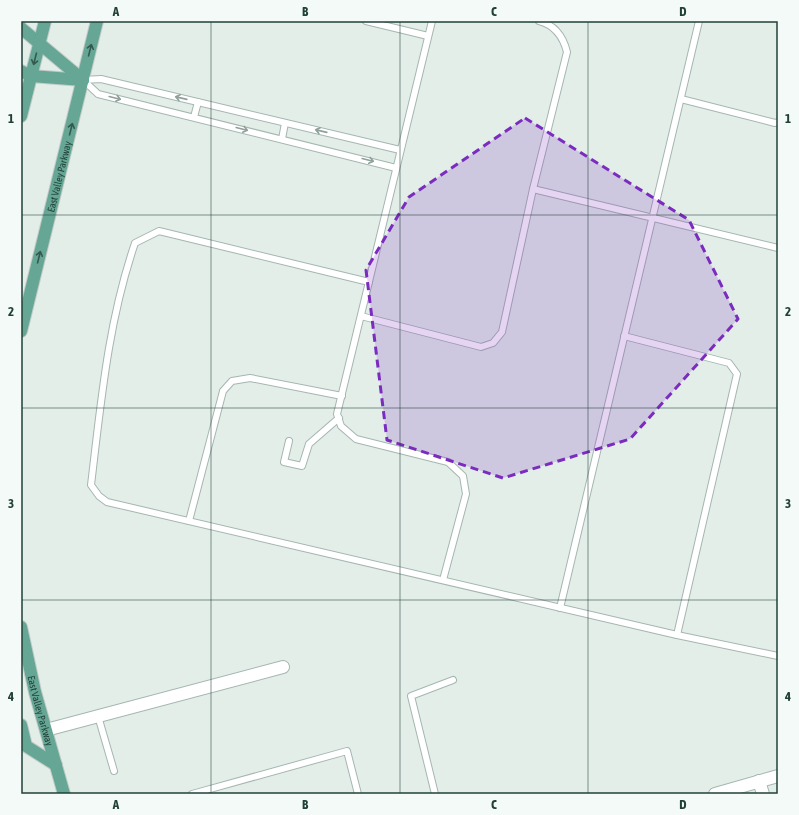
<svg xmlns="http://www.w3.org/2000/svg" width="799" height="815" font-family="'Asap Condensed',sans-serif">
  <rect width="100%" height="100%" fill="#e3eee9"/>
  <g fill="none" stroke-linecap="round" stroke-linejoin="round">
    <g stroke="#a5b6b0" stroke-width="8">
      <g id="service">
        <polyline points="366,21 428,36"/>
        <polyline points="432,21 337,414 341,426 356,439 448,462 463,476 466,494 443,580"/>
        <polyline points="83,80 98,94 396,168"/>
        <polyline points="83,80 101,79 400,150"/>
        <polyline points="681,99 775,123 778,122"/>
        <polyline points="194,117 198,102"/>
        <polyline points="282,139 285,123"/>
        <polyline points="533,189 778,248"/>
        <path d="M369,282L159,231L135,243C108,322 101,402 91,485L99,496L107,502L677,635L778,656"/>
        <path d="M361,316L481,347L493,343L502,332L533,189L567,52C563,36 555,25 539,21"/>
        <polyline points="624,336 729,363 737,374 677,635"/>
        <polyline points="289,441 284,462 302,466 309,444 339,418"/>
        <polyline points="189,521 223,391 232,381 250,378 342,396"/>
        <polyline points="560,608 699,21"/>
        <polyline points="98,716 114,771"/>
        <polyline points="192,794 347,751 358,794"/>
        <polyline points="435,794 411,696 453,680"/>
      </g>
    </g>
    <g stroke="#a5b6b0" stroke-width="14">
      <g id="minor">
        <polyline points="46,730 283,667"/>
        <polyline points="759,781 763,794"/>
        <polyline points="715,794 778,776"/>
      </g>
    </g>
    <g stroke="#c1cac7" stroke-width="14">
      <g id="primary">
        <polyline points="21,28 83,80"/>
        <polyline points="21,71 31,76 83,80"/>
        <polyline points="21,116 45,21"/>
        <path id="s1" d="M21,331L97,21"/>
        <path id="s2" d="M21,627L35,692L64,794"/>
        <polyline points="21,725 26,746 56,765"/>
      </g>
    </g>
    <use href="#service" stroke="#fff" stroke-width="6"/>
    <use href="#minor" stroke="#fff" stroke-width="12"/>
    <use href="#primary" stroke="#65a694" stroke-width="12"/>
  </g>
  <defs><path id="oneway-shaft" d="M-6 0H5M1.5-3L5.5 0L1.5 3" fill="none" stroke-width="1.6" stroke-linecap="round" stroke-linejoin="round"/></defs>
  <g stroke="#325a4e">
    <use href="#oneway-shaft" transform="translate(90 50) rotate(-76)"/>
    <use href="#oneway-shaft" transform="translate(35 59) rotate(104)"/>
    <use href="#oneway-shaft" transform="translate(71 129) rotate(-76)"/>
    <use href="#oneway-shaft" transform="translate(39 257) rotate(-76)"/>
  </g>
  <g stroke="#90a09b">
    <use href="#oneway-shaft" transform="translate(115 98) rotate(14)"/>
    <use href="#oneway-shaft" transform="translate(181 98) rotate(-167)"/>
    <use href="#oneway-shaft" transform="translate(242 129) rotate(14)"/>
    <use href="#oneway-shaft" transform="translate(321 131) rotate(-167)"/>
    <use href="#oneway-shaft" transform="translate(368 160) rotate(14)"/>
  </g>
  <path fill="#7b2cbf" fill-opacity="0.2" stroke="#7b2cbf" stroke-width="3" stroke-dasharray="8 5" stroke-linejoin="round" d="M525,118L689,220L738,319L630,439L503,478L387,440L366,270L409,197Z"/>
  <path fill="none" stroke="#214037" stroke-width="1" stroke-opacity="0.55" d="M211,21V794M400,21V794M588,21V794M21,215H778M21,408H778M21,600H778"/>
  <g text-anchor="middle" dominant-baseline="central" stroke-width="3" stroke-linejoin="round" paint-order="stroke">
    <g font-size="10" fill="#214037" stroke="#f4faf7">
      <text stroke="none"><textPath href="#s1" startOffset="159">East Valley Parkway</textPath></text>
      <text stroke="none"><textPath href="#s2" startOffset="86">East Valley Parkway</textPath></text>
    </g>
  </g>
  <rect width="799" height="815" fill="none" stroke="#f4faf7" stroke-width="44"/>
  <rect x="22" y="22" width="755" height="771" fill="none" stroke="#214037" stroke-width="1.5"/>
  <g font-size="13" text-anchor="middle" font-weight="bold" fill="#214037">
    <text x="116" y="16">A</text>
    <text x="305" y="16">B</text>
    <text x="494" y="16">C</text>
    <text x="683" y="16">D</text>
    <text x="11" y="123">1</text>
    <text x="788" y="123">1</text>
    <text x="11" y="316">2</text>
    <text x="788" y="316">2</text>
    <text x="11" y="508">3</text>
    <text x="788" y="508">3</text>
    <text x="11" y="701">4</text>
    <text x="788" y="701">4</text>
    <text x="116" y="809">A</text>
    <text x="305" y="809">B</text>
    <text x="494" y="809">C</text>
    <text x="683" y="809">D</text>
  </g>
</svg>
